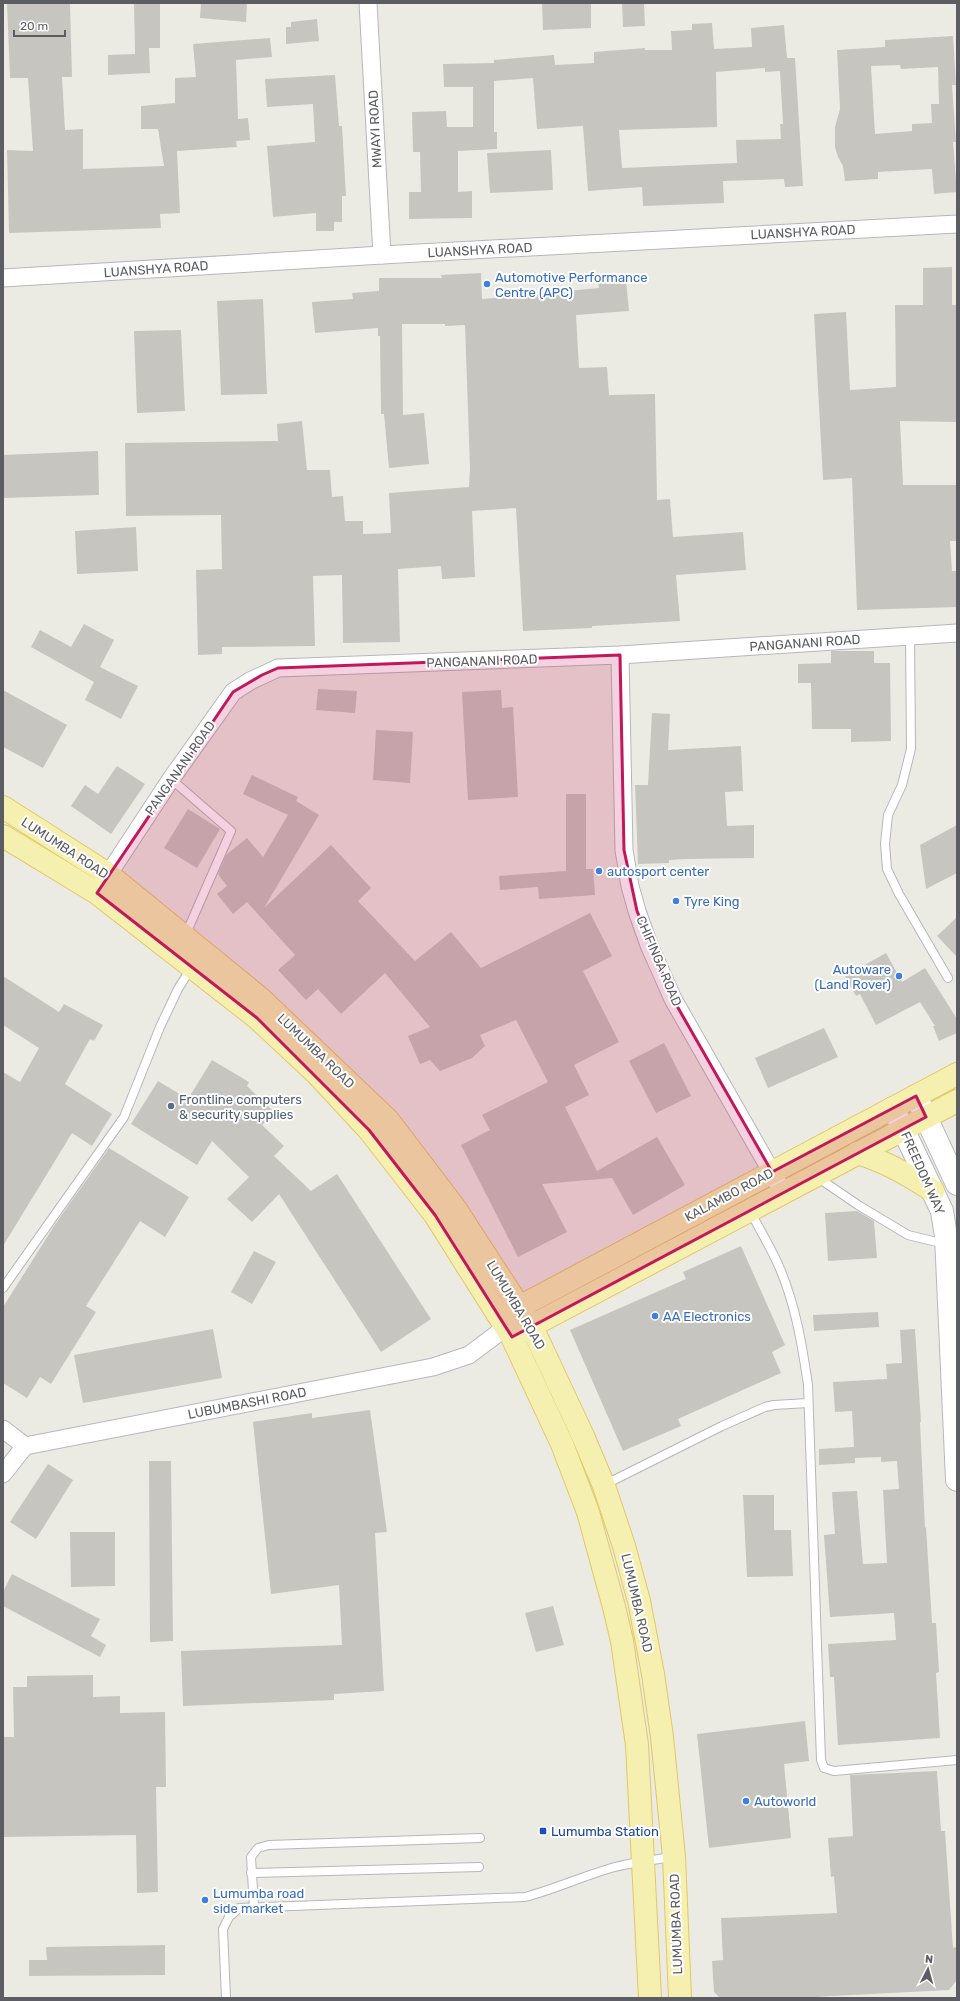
<svg xmlns="http://www.w3.org/2000/svg" width="960" height="2001" font-family="Rubik,sans-serif">
  <rect width="100%" height="100%" fill="#ecebe3"/>
  <g fill="#c7c5c0" fill-rule="evenodd">
    <polygon points="7,3 70,3 72,77 62,77 65,130 83,129 83,169 164,166 158,129 141,129 141,106 175,103 175,78 196,77 193,44 270,38 272,57 236,60 238,119 248,118 250,140 236,141 237,147 177,151 180,213 160,214 161,228 9,233 7,150 33,151 28,78 10,78"/>
    <polygon points="134,3 160,3 160,48 149,48 150,73 108,75 108,55 135,54"/>
    <polygon points="201,3 247,3 246,22 200,18"/>
    <polygon points="542,3 591,3 591,28 543,30"/>
    <polygon points="622,3 644,3 645,26 623,27"/>
    <polygon points="317,19 319,41 286,44 286,27 291,27 291,22"/>
    <path d="M712,23L714,49L752,47L751,28L784,25L787,58H795L803,186L785,187L784,179L723,181L724,203L643,206L642,187L588,191L583,126L537,129L533,78L494,81V132H497V149L458,151V192L472,191V218L409,219V192H421L420,152H413L412,112L446,111L447,127H473V87H444L443,64L494,63V60L554,55L555,65L594,63V52L645,48V50H672L671,31L692,30V24ZM765,68V72L780,71L783,124H780L781,139L736,140L737,163L622,168L619,130L717,127L716,72Z"/>
    <path d="M953,36L956,85H952L956,142H953L957,192L934,194L932,169L878,172V179L845,181L843,166L838,157L835,147V127L840,109L837,50L885,47V40ZM900,65L901,69L938,67L939,104H931L932,123L912,124V131L875,134L871,66Z"/>
    <polygon points="335,75 339,126 342,126 346,196 342,196 342,222 334,222 334,231 316,231 316,213 273,217 267,146 315,142 313,104 267,107 265,79"/>
    <polygon points="551,150 553,190 490,193 487,153"/>
    <polygon points="952,267 952,305 957,305 957,422 900,421 903,485 957,485 957,541 950,541 952,571 957,571 957,607 857,610 852,478 823,480 814,314 846,312 850,390 896,387 895,305 923,305 923,268"/>
    <polygon points="481,273 482,299 567,292 567,291 599,288 598,282 626,280 629,311 576,315 579,368 607,367 609,395 655,394 657,500 670,499 673,537 743,532 746,570 676,575 680,621 592,626 592,628 523,631 516,508 472,511 475,577 442,579 441,566 398,569 400,642 343,643 342,575 313,576 315,646 222,647 222,654 198,655 196,570 222,569 221,515 126,516 125,443 278,441 277,424 302,421 307,470 330,470 332,497 343,496 345,521 363,521 363,534 391,533 389,493 469,487 470,467 465,325 445,326 445,324 402,324 403,415 424,413 429,464 389,468 384,414 381,414 380,336 378,336 378,328 315,333 312,302 353,299 352,293 379,291 379,278 442,278 441,275"/>
    <polygon points="263,299 267,394 221,395 217,301"/>
    <polygon points="181,330 185,411 137,413 134,331"/>
    <polygon points="98,451 99,495 3,498 3,455"/>
    <polygon points="136,527 138,571 77,574 75,531"/>
    <polygon points="84,624 114,640 100,667 138,686 121,719 85,700 94,682 31,647 40,630 71,647"/>
    <polygon points="831,651 874,651 874,663 890,663 891,741 851,742 851,729 812,729 811,683 798,683 798,664 831,663"/>
    <polygon points="318,689 357,691 355,713 316,710"/>
    <polygon points="3,690 67,725 43,768 3,747"/>
    <polygon points="501,690 502,708 513,707 518,797 468,800 462,692"/>
    <polygon points="652,713 670,714 668,750 741,746 743,791 725,792 727,826 754,825 754,858 687,859 669,860 669,863 638,864 635,785 648,785"/>
    <polygon points="376,730 413,732 410,783 373,780"/>
    <polygon points="117,766 145,784 111,834 71,806 85,785 98,794"/>
    <polygon points="252,775 298,797 296,801 319,815 264,908 331,845 371,888 358,901 415,961 451,932 481,968 590,913 612,956 583,971 619,1042 574,1065 589,1095 565,1107 597,1171 657,1137 685,1185 633,1215 612,1178 542,1184 567,1232 518,1257 461,1145 490,1130 482,1115 548,1082 516,1020 480,1035 485,1046 472,1058 440,1071 430,1060 420,1064 408,1036 430,1027 385,973 341,1014 318,989 306,1000 278,970 295,955 247,902 233,914 217,894 227,886 218,874 226,855 247,838 263,857 288,815 243,794"/>
    <polygon points="566,794 586,794 586,869 593,869 595,895 539,899 538,887 500,890 499,876 566,871"/>
    <polygon points="188,809 220,829 197,868 164,848"/>
    <polygon points="957,825 957,873 926,889 920,845"/>
    <polygon points="957,917 957,957 937,936"/>
    <polygon points="886,953 902,982 925,968 957,1019 957,1033 939,1041 933,1026 935,1026 920,1002 876,1025 860,994 856,996 845,976"/>
    <polygon points="3,976 59,1012 64,1004 103,1025 94,1041 90,1039 65,1084 112,1114 92,1146 72,1133 3,1246 3,1072 20,1082 39,1048 3,1025"/>
    <polygon points="824,1028 838,1057 768,1088 755,1058"/>
    <polygon points="664,1043 691,1096 656,1113 629,1061"/>
    <polygon points="212,1060 249,1082 247,1086 275,1113 262,1125 284,1146 274,1156 311,1191 337,1174 431,1319 381,1352 279,1194 252,1222 227,1199 249,1177 212,1141 197,1165 131,1124 158,1081 188,1099"/>
    <polygon points="109,1148 189,1197 165,1237 140,1221 86,1306 96,1312 51,1384 40,1377 27,1398 3,1383 3,1307 56,1223"/>
    <polygon points="857,1211 874,1221 877,1258 828,1261 825,1213"/>
    <polygon points="741,1246 785,1345 772,1352 781,1373 678,1419 681,1426 623,1451 570,1330 686,1279 683,1272"/>
    <polygon points="254,1251 276,1262 252,1304 231,1292"/>
    <polygon points="878,1312 879,1327 814,1331 813,1315"/>
    <polygon points="213,1329 222,1378 83,1403 74,1355"/>
    <polygon points="915,1329 921,1422 920,1422 925,1528 926,1527 932,1623 936,1623 939,1672 936,1673 940,1738 838,1745 834,1677 830,1677 828,1644 896,1640 894,1613 830,1617 824,1535 835,1534 832,1492 857,1491 863,1564 887,1563 883,1490 899,1489 897,1461 881,1462 881,1457 855,1458 855,1463 819,1465 819,1449 854,1447 852,1411 835,1412 833,1382 887,1379 886,1364 902,1363 900,1330"/>
    <polygon points="370,1410 387,1532 375,1533 384,1691 334,1694 334,1700 183,1706 181,1651 342,1645 339,1585 271,1594 253,1422 312,1413 312,1418"/>
    <polygon points="149,1461 171,1461 173,1641 150,1642"/>
    <polygon points="48,1464 73,1480 36,1539 10,1522"/>
    <polygon points="743,1495 774,1495 774,1530 791,1530 793,1576 747,1577"/>
    <polygon points="70,1532 115,1532 115,1586 71,1587"/>
    <polygon points="12,1574 100,1619 91,1636 106,1645 100,1657 3,1606 3,1592"/>
    <polygon points="553,1606 564,1645 536,1652 525,1613"/>
    <polygon points="93,1675 93,1697 120,1696 120,1713 165,1712 166,1787 156,1787 158,1892 137,1893 136,1835 3,1837 3,1737 14,1737 13,1687 27,1687 27,1676"/>
    <polygon points="805,1721 809,1761 784,1764 791,1838 709,1848 697,1734"/>
    <polygon points="937,1771 941,1831 945,1831 953,1948 956,1947 957,1980 949,1990 794,1998 720,1998 714,1992 712,1961 723,1960 721,1918 837,1913 834,1876 831,1877 828,1838 853,1836 850,1775"/>
    <polygon points="165,1945 165,1975 29,1976 29,1960 47,1960 46,1947"/>
  </g>
  <g fill="none" stroke-linecap="round" stroke-linejoin="round">
    <g stroke="#b5b7bc" stroke-width="10">
      <g id="lane">
        <polyline points="910,636 911,749 902,785 888,815 885,844 887,869 899,894 948,978"/>
        <polyline points="171,779 231,831 185,936"/>
        <polyline points="817,1177 858,1205 908,1235 945,1244"/>
        <path d="M750,1211C759,1228 769,1245 777,1262C795,1301 802,1344 808,1385L821,1760L824,1768L834,1771L957,1760"/>
        <polyline points="3,1288 124,1117 160,1027 178,989 191,968"/>
        <polyline points="604,1485 722,1426 765,1407 774,1405 808,1403"/>
        <polyline points="251,1873 479,1867"/>
        <polyline points="254,1907 251,1857 258,1848 269,1845 480,1838"/>
        <path d="M226,1998L223,1929L229,1917L239,1908L525,1897C556,1889 585,1875 615,1867C634,1862 654,1860 673,1857"/>
      </g>
    </g>
    <g stroke="#b5b7bc" stroke-width="19">
      <g id="street">
        <polyline points="368,3 382,255"/>
        <polyline points="3,278 382,255 957,224"/>
        <polyline points="620,655 624,850 630,886 637,911 649,945 673,999 783,1192"/>
        <polyline points="102,884 171,779 233,692 250,681 278,668 620,655 957,633"/>
        <polyline points="3,1429 25,1446"/>
        <polyline points="3,1474 25,1446 433,1367 469,1355 497,1334"/>
      </g>
    </g>
    <g stroke="#b6b8bd" stroke-width="24">
      <g id="secondary">
        <polyline points="916,1096 957,1184"/>
        <polyline points="893,1108 942,1211 946,1236 957,1480"/>
      </g>
    </g>
    <g stroke="#e0c867" stroke-width="24">
      <g id="primary">
        <polyline points="3,807 108,874 260,998 388,1120 455,1208 531,1325 583,1436 604,1486 624,1546 639,1601 653,1674 662,1737 674,1857 680,1998"/>
        <polyline points="3,836 97,893 257,1018 317,1074 369,1130 435,1215 512,1337 562,1444 588,1512 614,1607 622,1641 637,1745 650,1998"/>
        <path d="M857,1153C885,1161 909,1175 933,1191"/>
        <polyline points="508,1313 957,1074"/>
        <polyline points="520,1332 957,1101"/>
      </g>
    </g>
    <use href="#lane" stroke="#fff" stroke-width="8"/>
    <use href="#street" stroke="#fff" stroke-width="17"/>
    <use href="#secondary" stroke="#fff" stroke-width="22"/>
    <use href="#primary" stroke="#f5f0af" stroke-width="22"/>
  </g>
  <path fill="#c2185b" fill-opacity="0.2" stroke="#c2185b" stroke-width="3" stroke-linejoin="round" d="M620,655L624,850L637,911L673,999L772,1172L916,1096L926,1117L512,1337L435,1215L369,1130L257,1018L97,893L233,692L262,675L278,668Z"/>
  <g fill="#3f7fe0" stroke="#fff" stroke-width="1.5">
    <circle cx="487" cy="284" r="4"/>
    <circle cx="599" cy="871" r="4"/>
    <circle cx="676" cy="901" r="4"/>
    <circle cx="899" cy="976" r="4"/>
    <circle cx="655" cy="1316" r="4"/>
    <circle cx="746" cy="1801" r="4"/>
    <circle cx="205" cy="1900" r="4"/>
  </g>
  <circle fill="#5c6f8a" stroke="#fff" stroke-width="1.5" cx="171" cy="1106" r="4"/>
  <rect fill="#1a4fb4" stroke="#fff" stroke-width="1.5" x="539" y="1827" width="8" height="8" rx="2"/>
  <g text-anchor="middle" dominant-baseline="central" stroke-width="4" stroke-linejoin="round" paint-order="stroke">
    <g font-size="13" fill="#5b5d62" stroke="#fff">
      <text transform="translate(375 129) rotate(-93)">MWAYI ROAD</text>
      <text transform="translate(803 232) rotate(-3)">LUANSHYA ROAD</text>
      <text transform="translate(480 250) rotate(-3)">LUANSHYA ROAD</text>
      <text transform="translate(156 269) rotate(-4)">LUANSHYA ROAD</text>
      <text transform="translate(805 643) rotate(-4)">PANGANANI ROAD</text>
      <text transform="translate(482 661) rotate(-2)">PANGANANI ROAD</text>
      <text transform="translate(180 768) rotate(-55)">PANGANANI ROAD</text>
      <text transform="translate(65 848) rotate(33)">LUMUMBA ROAD</text>
      <text transform="translate(659 961) rotate(67)">CHIFINGA ROAD</text>
      <text transform="translate(316 1051) rotate(44)">LUMUMBA ROAD</text>
      <text transform="translate(923 1173) rotate(66)">FREEDOM WAY</text>
      <text transform="translate(729 1195) rotate(-28)">KALAMBO ROAD</text>
      <text transform="translate(516 1305) rotate(59)">LUMUMBA ROAD</text>
      <text transform="translate(247 1403) rotate(-11)">LUBUMBASHI ROAD</text>
      <text transform="translate(637 1603) rotate(77)">LUMUMBA ROAD</text>
      <text transform="translate(676 1924) rotate(-92)">LUMUMBA ROAD</text>
    </g>
    <g font-size="13" fill="#366cbe" stroke="#fff" text-anchor="start">
      <text x="495" y="277">Automotive Performance<tspan x="495" dy="15">Centre (APC)</tspan></text>
      <text x="607" y="871">autosport center</text>
      <text x="684" y="901">Tyre King</text>
      <text x="891" y="969" text-anchor="end">Autoware<tspan x="891" dy="15">(Land Rover)</tspan></text>
      <text x="663" y="1316">AA Electronics</text>
      <text x="754" y="1801">Autoworld</text>
      <text x="213" y="1893">Lumumba road<tspan x="213" dy="15">side market</tspan></text>
    </g>
    <g font-size="13" fill="#4e5e75" stroke="#fff" text-anchor="start">
      <text x="179" y="1099">Frontline computers<tspan x="179" dy="15">&amp; security supplies</tspan></text>
    </g>
    <g font-size="13" fill="#164399" stroke="#fff" text-anchor="start">
      <text x="551" y="1831">Lumumba Station</text>
    </g>
  </g>
  <rect width="960" height="2001" fill="none" stroke="#5b5d62" stroke-width="8"/>
  <g transform="translate(928 1969) rotate(6)" stroke="#ffffff" stroke-width="3" paint-order="stroke">
  <path d="M0-3L7 15L0 10L-7 15Z" fill="#5b5d62"/>
  <text y="-6" font-size="11" font-weight="bold" text-anchor="middle" fill="#5b5d62">N</text>
  </g>
  <path d="M14 30v6h51v-6" fill="none" stroke="#5b5d62" stroke-width="2"/>
  <text x="20" y="30" font-size="12" fill="#5b5d62" stroke="#ffffff" stroke-width="3" paint-order="stroke">20 m</text>
</svg>
